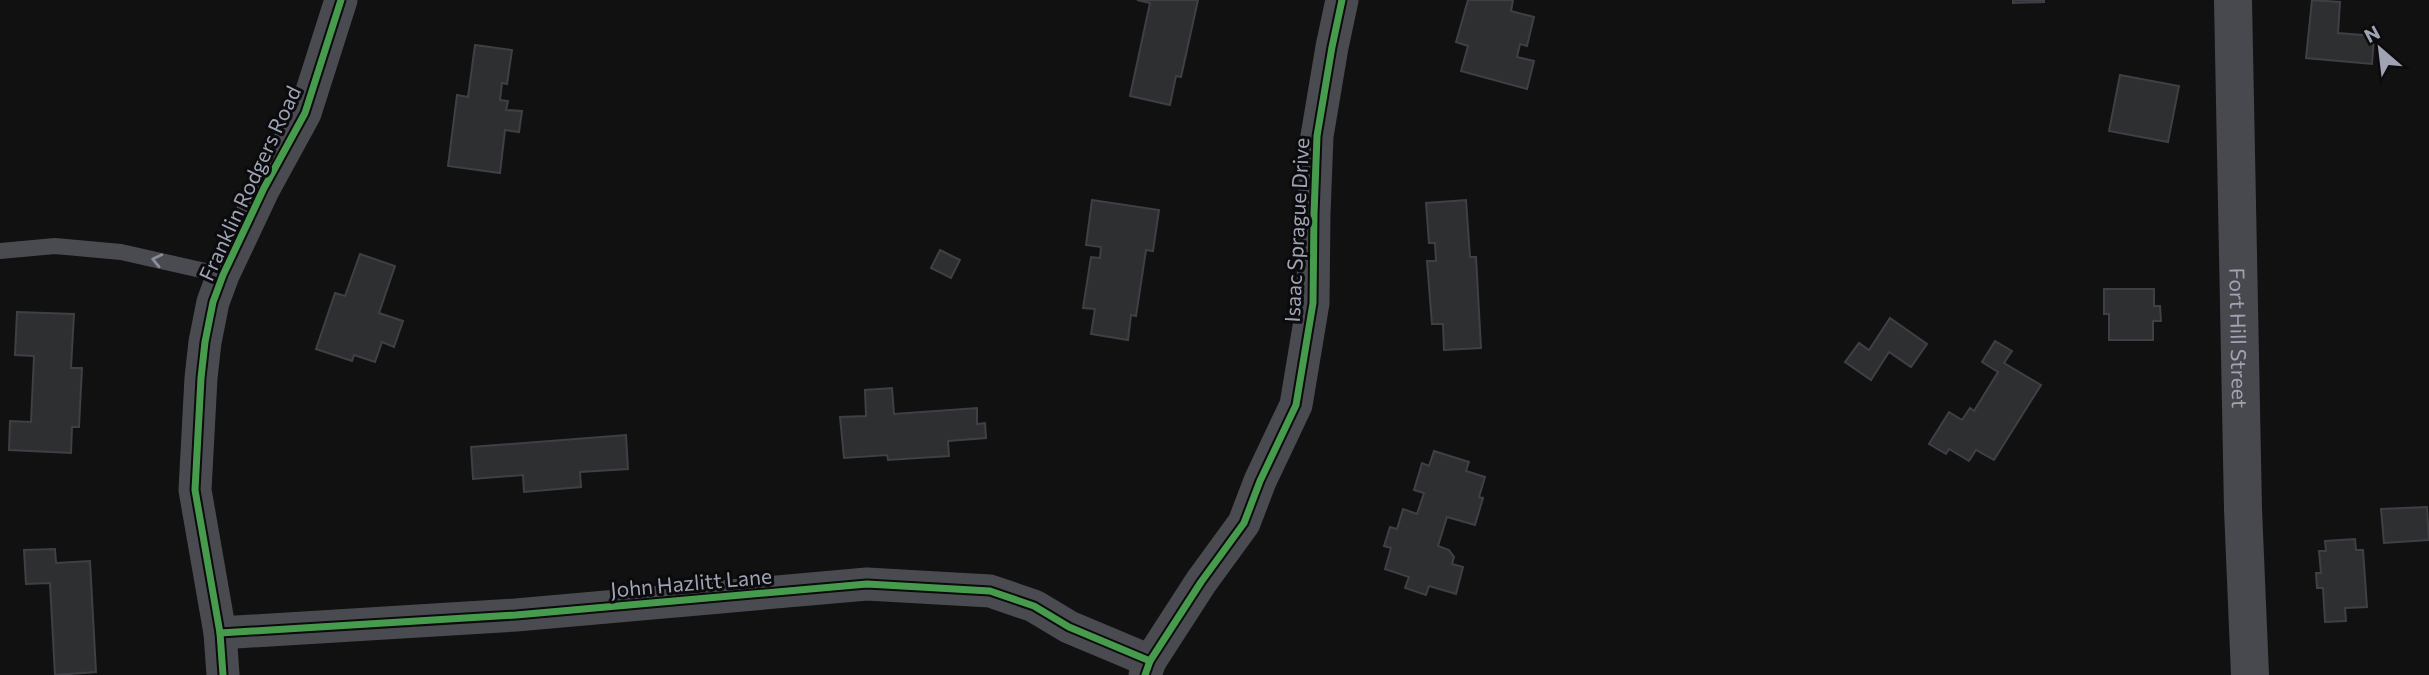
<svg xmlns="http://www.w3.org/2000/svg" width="2429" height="675" font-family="Commissioner,sans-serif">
  <rect width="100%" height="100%" fill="#111"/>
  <g fill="#2e2f31" stroke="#3f4045" stroke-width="2">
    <polygon points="1137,0 1198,0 1181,77 1176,76 1170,105 1130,96 1150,3"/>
    <polygon points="1468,0 1513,0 1511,11 1534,17 1527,46 1520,44 1517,57 1534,61 1527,89 1461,71 1468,46 1456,42"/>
    <polygon points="2013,0 2044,0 2044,2 2013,3"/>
    <polygon points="2312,0 2340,2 2338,33 2374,36 2372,64 2306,58"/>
    <polygon points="475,45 512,50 507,84 502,83 500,100 508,101 506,110 522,111 519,132 505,130 500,173 448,166 457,95 468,97"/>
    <polygon points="2120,75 2179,86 2168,142 2109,131"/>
    <polygon points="1092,200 1159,210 1153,251 1146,250 1136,316 1131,315 1128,340 1091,334 1095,309 1083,308 1091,257 1100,258 1101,247 1086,245"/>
    <polygon points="1466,200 1470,257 1476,257 1481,348 1444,350 1443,324 1432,324 1427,261 1436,261 1435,243 1429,243 1426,203"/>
    <polygon points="940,250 960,260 951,278 931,268"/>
    <polygon points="360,254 395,266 379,313 403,321 394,347 382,342 375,362 354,355 352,361 316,349 335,293 345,296"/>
    <polygon points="2104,289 2154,289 2154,306 2160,306 2161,321 2153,321 2153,340 2109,340 2109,314 2104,314"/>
    <polygon points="17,312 74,314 71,368 82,368 79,427 72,427 71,453 9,450 10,421 31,422 34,356 15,355"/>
    <polygon points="1890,318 1927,344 1911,367 1889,352 1871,380 1845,362 1859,343 1869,350"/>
    <polygon points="1995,341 2012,351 2004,363 2041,385 1994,460 1976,450 1969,461 1949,449 1946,454 1929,444 1949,412 1962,420 1970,408 1974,411 1998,372 1982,362"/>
    <polygon points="892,388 894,414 977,408 977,424 985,423 986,438 948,441 949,456 888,460 887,455 844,458 840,417 866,416 865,390"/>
    <polygon points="626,435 628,469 580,472 581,487 524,492 523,475 473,479 471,447"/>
    <polygon points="1434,451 1469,462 1466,471 1485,477 1479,497 1483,498 1475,525 1447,517 1438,546 1449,550 1454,557 1452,564 1463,567 1456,594 1429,586 1426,595 1405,588 1409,577 1385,569 1391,548 1384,546 1390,527 1397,529 1403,509 1417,514 1424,493 1414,490 1422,463 1429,466"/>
    <polygon points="2427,507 2429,540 2384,543 2381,509"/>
    <polygon points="2355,539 2356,550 2363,550 2367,607 2345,608 2346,621 2325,622 2323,588 2317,588 2316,573 2321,573 2319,551 2326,551 2325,541"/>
    <polygon points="55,549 56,563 90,561 96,672 55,675 50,583 26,584 24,550"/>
  </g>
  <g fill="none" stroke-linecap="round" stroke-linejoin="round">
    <polyline stroke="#4a4b51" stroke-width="16" points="0,251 55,246 121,252 223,275"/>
    <g stroke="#4a4b51" stroke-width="33">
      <polyline points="220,633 516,615 867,584 990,591 1034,606 1069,627 1150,661"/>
      <polyline points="223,675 220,633 195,490 201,378 205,342 213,302 223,275 264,188 305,113 341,0"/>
      <polyline points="1145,675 1150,661 1201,582 1244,523 1260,481 1296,405 1313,303 1314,214 1317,136 1332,47 1342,0"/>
    </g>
    <path stroke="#48494e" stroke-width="38" id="s1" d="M2233,0L2243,509L2250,675"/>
    <g stroke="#0b0b0d" stroke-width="11">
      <g id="cycleway">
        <polyline points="220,633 516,615 867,584 990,591 1034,606 1069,627 1150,661"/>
        <polyline points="223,675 220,633 195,490 201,378 205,342 213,302 223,275 264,188 305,113 341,0"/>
        <polyline points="1145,675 1150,661 1201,582 1244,523 1260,481 1296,405 1313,303 1314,214 1317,136 1332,47 1342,0"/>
      </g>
    </g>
    <use href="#cycleway" stroke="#469c4c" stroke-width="7"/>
  </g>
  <defs><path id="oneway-chevron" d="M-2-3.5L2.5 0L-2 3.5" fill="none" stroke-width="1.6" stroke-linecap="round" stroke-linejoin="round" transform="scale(1.75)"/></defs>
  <use stroke="#8a8d9b" href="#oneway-chevron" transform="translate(157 260) rotate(-167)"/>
  <g text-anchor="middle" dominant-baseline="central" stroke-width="6" stroke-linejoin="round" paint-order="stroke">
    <g font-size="21" fill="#9fa3b4" stroke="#0b0b0d">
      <text transform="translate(249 183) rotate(-65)">Franklin Rodgers Road</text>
      <text transform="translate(1296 230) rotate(-87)">Isaac Sprague Drive</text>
      <text stroke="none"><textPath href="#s1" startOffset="338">Fort Hill Street</textPath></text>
      <text transform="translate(691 582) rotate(-5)">John Hazlitt Lane</text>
    </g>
  </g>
  <g transform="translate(2380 49) rotate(332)" stroke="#0b0b0d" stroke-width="5" paint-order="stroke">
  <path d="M0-5L12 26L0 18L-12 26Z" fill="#9fa3b4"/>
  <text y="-10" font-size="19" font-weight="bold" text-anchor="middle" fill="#9fa3b4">N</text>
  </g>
</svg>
